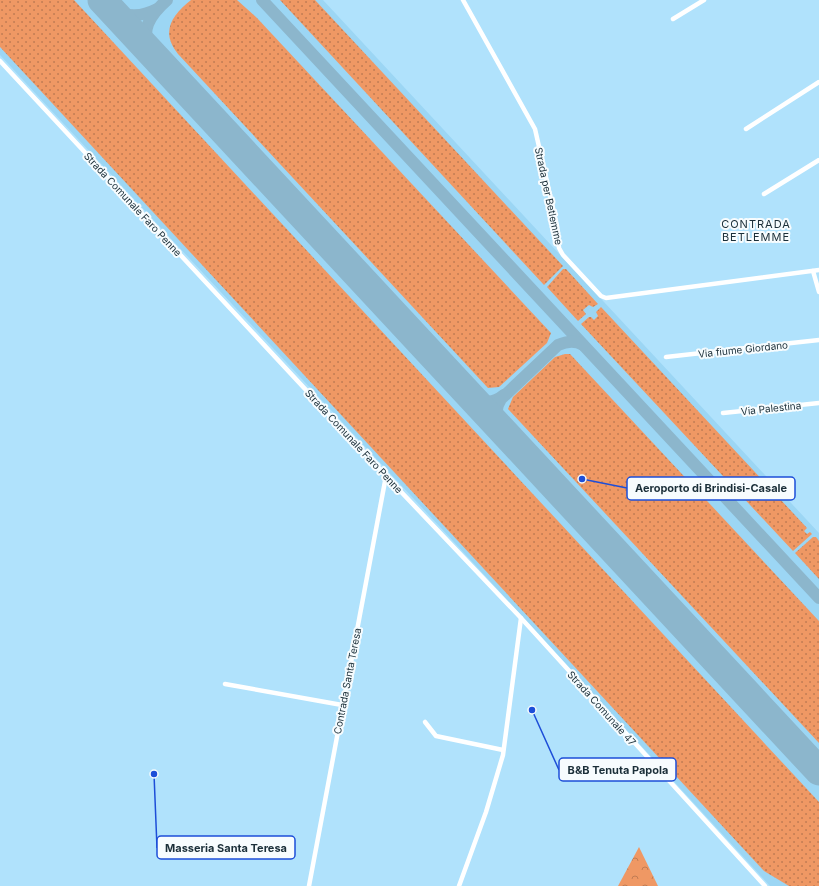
<svg xmlns="http://www.w3.org/2000/svg" width="819" height="886" font-family="Inter,sans-serif">
  <defs>
    <pattern id="grass-dots" width="8" height="8" patternUnits="userSpaceOnUse"><rect width="8" height="8" fill="#ef9864"/><path d="M2 2h.1M6 6h.1" fill="none" stroke="#c17c53" stroke-width="1.8" stroke-linecap="round"/></pattern>
    <pattern id="forest-crowns" width="20" height="18" patternUnits="userSpaceOnUse"><rect width="20" height="18" fill="#ef9864"/><path d="M2 6a3 3 0 1 1 6 0M12 15a3 3 0 1 1 6 0" fill="none" stroke="#c17c53"/></pattern>
  </defs>
  <rect width="100%" height="100%" fill="#b0e2fc"/>
  <polygon fill="#9cd6f4" points="0,0 323,0 819,533 819,886 770,886 441,528 49,108 0,55"/>
  <g fill="url(#grass-dots)">
    <polygon points="0,0 74,0 819,802 819,886 789,886 764,871 0,47"/>
    <path d="M191,0H237L257,18L551,333L547,343L499,387L488,388L178,54C160,32 172,15 191,0Z"/>
    <polygon points="280,0 315,0 563,266 544,285"/>
    <polygon points="563,269 566,269 598,304 593,307 589,305 583,310 586,314 578,321 547,287"/>
    <polygon points="601,307 807,528 804,531 807,534 810,532 812,534 793,551 581,324 589,317 591,317 594,320 598,316 596,312"/>
    <polygon points="565,354 570,354 819,621 819,743 508,409 513,397 555,357"/>
    <polygon points="813,537 816,537 819,541 819,579 795,553"/>
  </g>
  <polygon fill="url(#forest-crowns)" points="639,847 658,886 618,886"/>
  <g fill="none" stroke-linecap="round" stroke-linejoin="round">
    <g stroke="#8cb6cc" stroke-width="12">
      <polyline points="262,0 819,598"/>
      <path d="M112,11C129,17 141,17 157,9"/>
      <path d="M151,53C139,31 150,15 167,0"/>
      <path d="M465,390C479,400 488,408 504,395"/>
      <path d="M506,434C498,423 492,412 501,399L558,345C567,341 575,340 583,345"/>
    </g>
    <polyline stroke="#8cb6cc" stroke-width="29" points="102,0 819,771"/>
    <g stroke="#fff" stroke-width="4.5">
      <polyline points="463,0 535,129 557,226 559,248 563,255 601,296 606,298 819,270"/>
      <polyline points="673,19 704,0"/>
      <polyline points="0,61 386,476 521,618 765,886"/>
      <polyline points="746,129 819,82"/>
      <polyline points="764,194 819,160"/>
      <polyline points="813,271 819,292"/>
      <polyline points="666,357 819,340"/>
      <polyline points="723,413 819,403"/>
      <polyline points="225,684 342,705"/>
      <polyline points="425,722 436,736 503,750"/>
      <polyline points="309,886 386,476"/>
      <polyline points="459,886 486,812 503,755 521,618"/>
    </g>
  </g>
  <g text-anchor="middle" dominant-baseline="central" stroke-width="4" stroke-linejoin="round" paint-order="stroke">
    <g font-size="10" fill="#1b2f39" stroke="#f7fcfe">
      <text transform="translate(549 196) rotate(78)">Strada per Betlemme</text>
      <text transform="translate(133 204) rotate(47)">Strada Comunale Faro Penne</text>
      <text transform="translate(743 349) rotate(-6)">Via fiume Giordano</text>
      <text transform="translate(771 408) rotate(-6)">Via Palestina</text>
      <text transform="translate(354 441) rotate(47)">Strada Comunale Faro Penne</text>
      <text transform="translate(347 681) rotate(-79)">Contrada Santa Teresa</text>
      <text transform="translate(602 708) rotate(48)">Strada Comunale 47</text>
    </g>
    <g font-size="11" letter-spacing="1" fill="#1b2f39" stroke="#f7fcfe">
      <text x="756" y="224">CONTRADA<tspan x="756" dy="13">BETLEMME</tspan></text>
    </g>
  </g>
  <path fill="none" stroke="#1d4ed8" stroke-width="1.5" d="M582 479L627 488M532 710L559 770M154 774L157 848"/>
  <g fill="#1d4ed8" stroke="#f7fcfe" stroke-width="1.5">
    <circle cx="582" cy="479" r="4"/>
    <circle cx="532" cy="710" r="4"/>
    <circle cx="154" cy="774" r="4"/>
  </g>
  <g fill="#f7fcfe" stroke="#1d4ed8" stroke-width="1.5">
    <rect x="627" y="477" width="168" height="23" rx="4"/>
    <rect x="559" y="758" width="117" height="23" rx="4"/>
    <rect x="157" y="836" width="138" height="23" rx="4"/>
  </g>
  <g font-size="11" text-anchor="middle" font-weight="bold" fill="#1b2f39">
    <text x="711" y="492">Aeroporto di Brindisi-Casale</text>
    <text x="618" y="774">B&amp;B Tenuta Papola</text>
    <text x="226" y="852">Masseria Santa Teresa</text>
  </g>
</svg>
